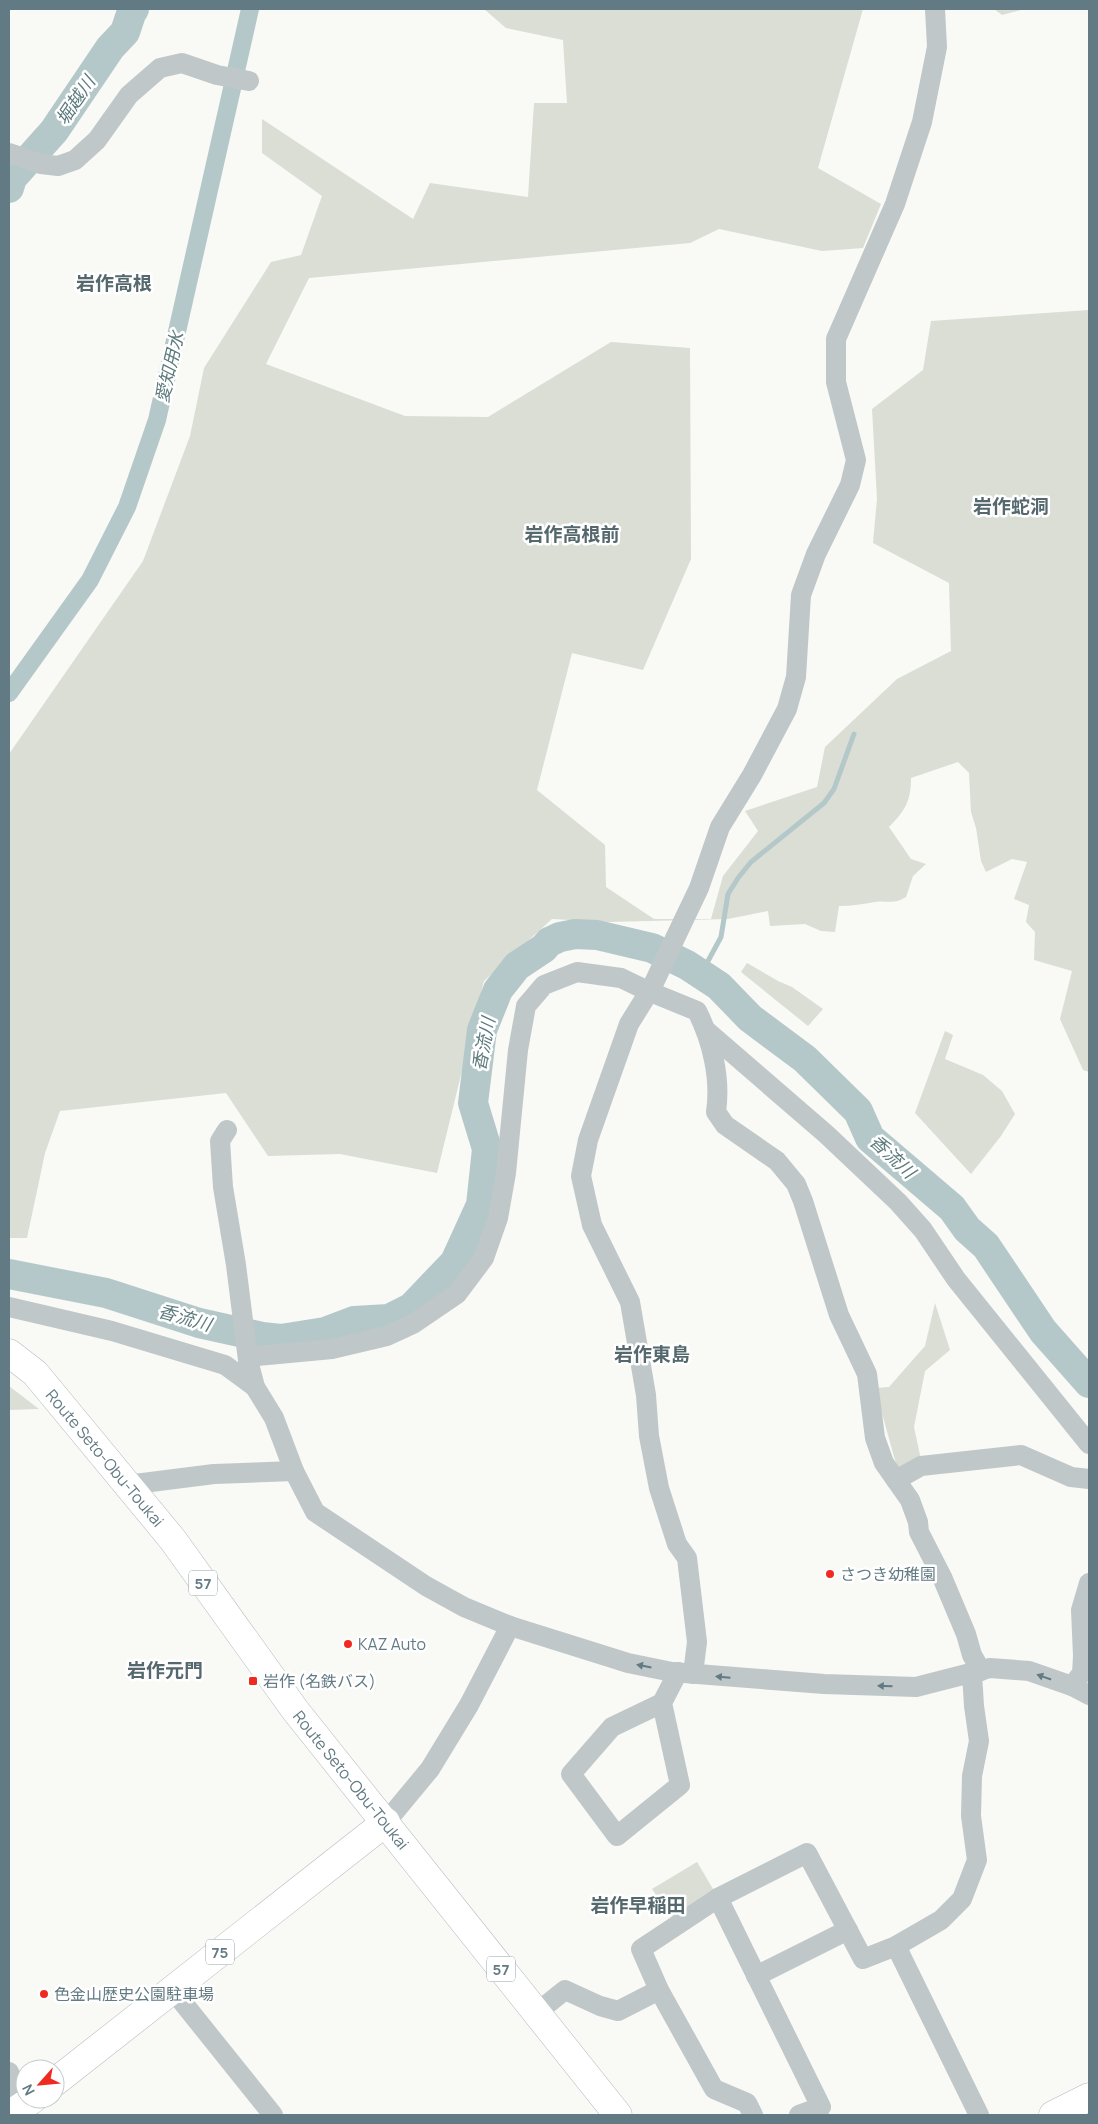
<svg xmlns="http://www.w3.org/2000/svg" width="1098" height="2124" font-family="Manrope,'Noto Sans JP',sans-serif">
  <rect width="100%" height="100%" fill="#f9f9f6"/>
  <g fill="#daded5">
    <path d="M484,9H863L818,168L881,204L863,248L822,251L719,229L690,243L309,278L266,364L405,416L488,417L611,342L690,348L691,559L643,670L572,653L537,790L605,845L606,887L654,919H711L723,876L758,831L745,811L817,787L825,747L897,679L951,651L949,583L873,543L877,499L872,409L923,370L931,321L1089,310V1072L1083,1070L1060,1019L1072,971L1034,960L1035,932L1026,922L1029,905L1014,899L1027,862L1012,859L986,872L981,861L976,828L971,812L969,773L958,762L911,778C911,801 905,811 889,827L911,859L926,864L913,876L906,897C893,905 888,900 875,902C863,904 852,906 839,906L835,932L821,931L805,924L770,926L768,911L728,919L609,922L552,919L484,981L437,1173L340,1154L268,1156L226,1093L60,1111L45,1153L27,1238H9V754L143,561L190,436L204,368L271,262L301,255L322,196L262,153V119L413,219L430,183L528,197L534,103H567L563,40L506,28Z"/>
    <polygon points="994,9 1025,9 1002,15"/>
    <polygon points="747,963 778,981 792,987 823,1009 808,1026 741,972"/>
    <polygon points="945,1031 953,1035 945,1059 983,1075 1002,1091 1015,1114 1001,1136 971,1174 915,1113"/>
    <polygon points="935,1303 950,1350 925,1371 914,1427 921,1460 898,1471 875,1388 889,1387 925,1346"/>
    <polygon points="9,1386 39,1409 9,1410"/>
    <polygon points="697,1862 716,1894 672,1918 652,1889"/>
  </g>
  <g fill="none" stroke-linecap="round" stroke-linejoin="round">
    <polyline stroke="#b5c8c9" stroke-width="5" points="701,974 721,937 728,894 738,878 751,862 824,803 834,789 854,734"/>
    <polyline stroke="#b5c8c9" stroke-width="18" points="9,693 90,580 127,507 157,420 250,9"/>
    <g stroke="#b5c8c9" stroke-width="30">
      <polyline points="9,188 12,178 54,131 110,48 125,32 131,14 134,9"/>
      <polyline points="9,1274 106,1293 199,1323 262,1337 281,1339 325,1332 354,1321 389,1319 411,1308 455,1262 481,1205 487,1149 473,1103 482,1030 498,990 517,966 544,948 549,942 560,937 575,934 597,935 652,948 687,965 719,986 750,1018 805,1059 858,1111 870,1138 952,1208 967,1229 986,1246 1043,1331 1089,1383"/>
    </g>
    <g stroke="#b3bbbe" stroke-width="29">
      <g id="primary">
        <polyline points="9,1353 35,1373 173,1540 295,1710 618,2115"/>
        <polyline points="55,2082 386,1822"/>
        <polyline points="9,2115 33,2099"/>
        <polyline points="1053,2115 1089,2097"/>
      </g>
    </g>
    <g stroke="#bfc7c9" stroke-width="20">
      <polyline points="9,153 41,164 58,166 75,160 97,140 129,95 160,68 182,63 217,75 249,81"/>
      <polyline points="708,1032 826,1134 898,1202 923,1230 956,1279 1089,1444"/>
      <polyline points="227,1130 220,1141 223,1187 236,1265 248,1360 255,1387 274,1418 294,1471 315,1512 426,1586 464,1607 510,1626 628,1663 672,1672 824,1684 916,1687 990,1668 1029,1671 1072,1686 1089,1695"/>
      <polyline points="9,1307 112,1331 225,1365 255,1387"/>
      <path d="M248,1360L257,1356L332,1349L387,1336L413,1324L457,1294L484,1258L498,1218L506,1173L518,1050L526,1006L544,985L577,972L621,978L648,991L697,1011C712,1041 721,1078 716,1112L725,1125L777,1161L796,1184L803,1201L839,1315L867,1374L875,1438L884,1463L910,1500L918,1522L919,1532L942,1577L966,1634L972,1655L981,1671"/>
      <polyline points="896,1480 921,1466 1021,1455 1071,1477 1089,1479"/>
      <polyline points="127,1485 214,1474 294,1471"/>
      <polyline points="693,1674 697,1642 687,1558 677,1544 659,1488 649,1436 646,1395 630,1302 592,1225 581,1176 588,1140 629,1024 652,987 678,932 699,888 720,827 752,775 787,709 796,677 801,595 816,554 850,485 856,460 836,382 836,339 895,204 922,122 937,47 935,9"/>
      <polyline points="1072,1686 1082,1673 1083,1656 1081,1610 1089,1583"/>
      <polyline points="662,1703 612,1727 571,1774 617,1836 680,1785 662,1703 678,1672"/>
      <polyline points="386,1822 430,1769 469,1705 510,1626"/>
      <polyline points="718,1898 821,2107 799,2115"/>
      <polyline points="896,1946 979,2115"/>
      <polyline points="756,1976 848,1930"/>
      <polyline points="172,1989 273,2115"/>
      <polyline points="535,2014 565,1990 600,2006 618,2011 659,1990"/>
      <polyline points="9,2072 28,2115"/>
      <polyline points="753,2115 747,2103 714,2089 659,1990 641,1949 718,1898 807,1853 863,1959 896,1946 941,1920 962,1899 977,1860 971,1816 972,1776 979,1741 974,1706 972,1674"/>
    </g>
    <use href="#primary" stroke="#fff" stroke-width="28"/>
  </g>
  <defs><path id="oneway-solid" d="M-6-.8H1V-3.2L6.5 0L1 3.2V.8H-6Z" transform="scale(1.25)"/></defs>
  <g fill="#627a83">
    <use href="#oneway-solid" transform="translate(644 1666) rotate(-169)"/>
    <use href="#oneway-solid" transform="translate(723 1677) rotate(-175)"/>
    <use href="#oneway-solid" transform="translate(1044 1677) rotate(-161)"/>
    <use href="#oneway-solid" transform="translate(885 1686) rotate(-178)"/>
  </g>
  <g fill="#ee2a21" stroke="#fff" stroke-width="2">
    <circle cx="830" cy="1574" r="5"/>
    <circle cx="348" cy="1644" r="5"/>
    <rect x="248" y="1676" width="10" height="10" rx="2.5"/>
    <circle cx="44" cy="1994" r="5"/>
  </g>
  <g text-anchor="middle" dominant-baseline="central" stroke-width="5" stroke-linejoin="round" paint-order="stroke">
    <g fill="#fff" stroke="#91a2a8" stroke-width="1">
      <rect x="189" y="1570.5" width="28" height="25" rx="4"/>
      <rect x="206" y="1939.5" width="28" height="25" rx="4"/>
      <rect x="487" y="1956.5" width="28" height="25" rx="4"/>
    </g>
    <g font-size="15" font-weight="bold" fill="#627a83">
      <text x="203" y="1583">57</text>
      <text x="220" y="1952">75</text>
      <text x="501" y="1969">57</text>
    </g>
    <g font-size="16" fill="#627a83" stroke="#fff">
      <text transform="translate(105 1458) rotate(50)">Route Seto-Obu-Toukai</text>
      <text transform="translate(351 1780) rotate(51)">Route Seto-Obu-Toukai</text>
    </g>
    <g font-size="16" fill="#627a83" stroke="#fff" text-anchor="start">
      <text x="840" y="1574">さつき幼稚園</text>
      <text x="358" y="1644">KAZ Auto</text>
      <text x="263" y="1681">岩作 (名鉄バス)</text>
      <text x="54" y="1994">色金山歴史公園駐車場</text>
    </g>
    <g font-size="18" font-style="italic" fill="#5d7b7d" stroke="#fff">
      <text transform="translate(75 100) rotate(-56)">堀越川</text>
      <text transform="translate(169 367) rotate(-77)">愛知用水</text>
      <text transform="translate(483 1044) rotate(-79)">香流川</text>
      <text transform="translate(893 1156) rotate(43)">香流川</text>
      <text transform="translate(185 1317) rotate(16)">香流川</text>
    </g>
    <g font-size="19" font-weight="bold" fill="#55686e" stroke="#fff">
      <text x="114" y="283">岩作高根</text>
      <text x="1011" y="506">岩作蛇洞</text>
      <text x="572" y="534">岩作高根前</text>
      <text x="652" y="1354">岩作東島</text>
      <text x="165" y="1670">岩作元門</text>
      <text x="638" y="1905">岩作早稲田</text>
    </g>
  </g>
  <rect width="1098" height="2124" fill="none" stroke="#627a83" stroke-width="20"/>
  <g transform="translate(40 2084) rotate(243)"><circle r="24" fill="#ffffff" stroke="#c0cacd"/>
  <path d="M0-4L9 19L0 12L-9 19Z" fill="#ee2a21"/>
  <text y="-8" font-size="14" font-weight="bold" text-anchor="middle" fill="#627a83">N</text>
  </g>
</svg>
